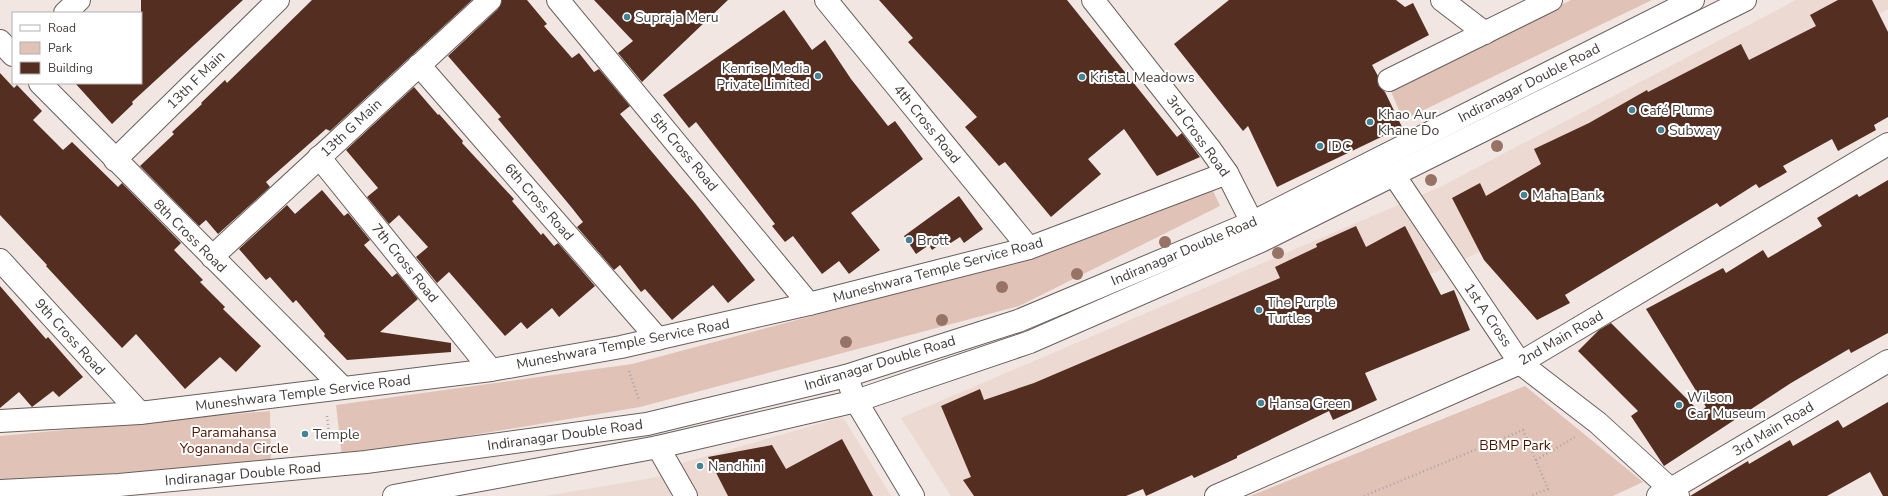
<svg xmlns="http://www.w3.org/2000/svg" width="1888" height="496" font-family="'Nunito Sans',sans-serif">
  <rect width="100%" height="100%" fill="#f1e6e2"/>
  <g fill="#ecd9d2">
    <polygon points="1796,0 1888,0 1888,9 1484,250 1056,445 1072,496 951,496 901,418 1440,187"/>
    <polygon points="843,417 891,496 696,496 679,464"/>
    <polygon points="665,475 671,496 545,496 646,479"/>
  </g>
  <g fill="#e0c2b7">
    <polygon points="1571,0 1652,0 1403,120 1390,89"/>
    <polygon points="1211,186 1220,206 1019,306 640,407 342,457 336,405 632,364 1007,264"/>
    <polygon points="1525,386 1643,482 1613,496 1250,496"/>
    <polygon points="270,411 271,463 0,481 0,436"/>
  </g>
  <g fill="#542e21">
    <polygon points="141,0 243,0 132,102 133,104 112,124 75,83 141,83"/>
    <polygon points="312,0 472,0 330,131 326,129 266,182 270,187 218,234 206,220 199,226 140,166 174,134 172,132 202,104 201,103 225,80 227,83"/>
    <polygon points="502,0 527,0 547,24 544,26 572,58 579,53 594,72 599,69 630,106 620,114 695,203 755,280 728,303 713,285 672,320 645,289 641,292 620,265 614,270 577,227 583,222 572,208 498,119 501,117 448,56 498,9"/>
    <polygon points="594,0 728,0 642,82 618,53 633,41"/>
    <polygon points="879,0 1067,0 1177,137 1182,133 1200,157 1157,176 1124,129 1088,159 1101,174 1051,217 1005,162 999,166 965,127 977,117 908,42 913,38"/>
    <polygon points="1229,0 1396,0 1405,7 1413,3 1429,35 1372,65 1378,76 1378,85 1385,92 1402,127 1277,187 1248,126 1243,131 1174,44"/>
    <polygon points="1838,0 1872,0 1888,32 1888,117 1874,125 1876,130 1838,151 1832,139 1783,166 1787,172 1759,188 1756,184 1720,207 1717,203 1565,295 1570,303 1537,320 1484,260 1452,198 1480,183 1486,196 1541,164 1534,149 1589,123 1647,90 1648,92 1741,44 1749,60 1816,26 1810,15"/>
    <polygon points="784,10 812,50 825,40 851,79 888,126 895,121 923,159 851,213 880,250 849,274 839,261 822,274 793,236 785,242 772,226 775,224 696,122 689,128 663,95"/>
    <polygon points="0,73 14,88 17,85 42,111 33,120 63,150 72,142 118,187 122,183 181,243 174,250 203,280 200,282 225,307 223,309 261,346 236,372 220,357 185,389 136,334 122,348 46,266 47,265 0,215"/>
    <polygon points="414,87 438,115 439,114 463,141 462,143 514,199 512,201 541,235 543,233 554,246 558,243 595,286 559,317 552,308 527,329 521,322 505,336 449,272 437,283 416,257 428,247 399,215 389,224 367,197 378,188 346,150"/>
    <polygon points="1888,180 1888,333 1851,353 1849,349 1791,383 1664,466 1631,416 1638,411 1578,351 1599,330 1611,323 1700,412 1706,407 1646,309 1723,268 1726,273 1763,250 1768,258 1822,226 1817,218 1857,194 1859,197"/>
    <polygon points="322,190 344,216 348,213 370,240 364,245 392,277 397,273 418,299 380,332 451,343 451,352 347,360 324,336 325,334 296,300 293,303 270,277 266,280 239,249 287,205 295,214"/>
    <polygon points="959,196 983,229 964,243 960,237 946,246 943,242 932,250 929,245 916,254 904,236"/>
    <polygon points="1356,226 1366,247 1405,226 1441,295 1454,290 1470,330 1365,373 1377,400 1333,420 1329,411 1237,456 1237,458 1194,478 1192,475 1146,496 1143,489 1126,496 974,496 963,480 971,477 941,406 980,389 984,400 1034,383 1280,278 1275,267 1317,247 1316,244"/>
    <polygon points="0,286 46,339 48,337 83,377 59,397 53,391 32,407 19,392 0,408"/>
    <polygon points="1888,402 1888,496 1883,496 1870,472 1827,496 1690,496 1748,461 1749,464 1790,440 1793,446 1838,420 1843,428"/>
    <polygon points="842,439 873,496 728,496 708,457 772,445 786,469"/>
  </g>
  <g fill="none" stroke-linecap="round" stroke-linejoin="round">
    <g stroke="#685f5c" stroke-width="24">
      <g id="minor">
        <polyline points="558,0 809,304"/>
        <polyline points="826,0 1029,248"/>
        <polyline points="1093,0 1210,149 1227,173 1260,238"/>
        <polyline points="1442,0 1485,33"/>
        <polyline points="65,13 79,0"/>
        <polyline points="0,41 13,55"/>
        <polyline points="419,65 658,339"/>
        <polyline points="1389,80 1551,0"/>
        <polyline points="40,83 342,387"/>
        <polyline points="319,157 491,370"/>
        <polyline points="115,160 278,0"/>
        <polyline points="1394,175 1520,363 1598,423 1678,496"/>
        <polyline points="212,257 490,0"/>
        <polyline points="0,260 140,413"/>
        <polyline points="846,376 856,401 913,496"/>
        <polyline points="0,421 140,413 491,370 621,347 809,304 1029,248 1227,173"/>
        <polyline points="658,447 686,496"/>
        <polyline points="1216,496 1520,363 1888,144"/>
        <polyline points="1658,496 1671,489 1888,361"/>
      </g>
    </g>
    <g stroke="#685f5c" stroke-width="24">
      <g id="tertiary">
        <polyline points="0,491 119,485 366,462 647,424 846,376 1018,321 1253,222 1693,0"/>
        <polyline points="394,496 658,447 856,401 1030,342 1261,241 1745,0"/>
      </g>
    </g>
    <g stroke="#aca4a1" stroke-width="2.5" stroke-dasharray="1 3" stroke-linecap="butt">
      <polyline points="629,371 639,400"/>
      <polyline points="327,416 330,441"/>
      <polyline points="1536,460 1575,437"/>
      <polyline points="1364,496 1523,430 1548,489 1530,496"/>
    </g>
    <use href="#minor" stroke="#fff" stroke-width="22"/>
    <use href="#tertiary" stroke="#fff" stroke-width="22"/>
  </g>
  <g fill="#977366">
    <circle cx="1497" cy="146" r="6"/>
    <circle cx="1431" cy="180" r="6"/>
    <circle cx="1165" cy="242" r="6"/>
    <circle cx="1278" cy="253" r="6"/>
    <circle cx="1077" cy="274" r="6"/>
    <circle cx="1002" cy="287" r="6"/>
    <circle cx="942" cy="320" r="6"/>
    <circle cx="846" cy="342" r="6"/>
  </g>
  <g fill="#428396" stroke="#fff" stroke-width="1.5">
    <circle cx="627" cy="17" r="4"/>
    <circle cx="818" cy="76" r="4"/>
    <circle cx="1082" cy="77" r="4"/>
    <circle cx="1632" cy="110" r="4"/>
    <circle cx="1370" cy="122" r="4"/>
    <circle cx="1661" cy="130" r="4"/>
    <circle cx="1320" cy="146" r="4"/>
    <circle cx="1524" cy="195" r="4"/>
    <circle cx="909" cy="240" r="4"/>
    <circle cx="1259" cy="310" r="4"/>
    <circle cx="1261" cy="403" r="4"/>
    <circle cx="1679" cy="405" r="4"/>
    <circle cx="305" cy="434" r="4"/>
    <circle cx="700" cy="466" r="4"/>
  </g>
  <g text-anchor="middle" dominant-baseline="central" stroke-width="4" stroke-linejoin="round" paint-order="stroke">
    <g font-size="14" fill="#403c3a" stroke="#fff" text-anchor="start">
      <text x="635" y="17">Supraja Meru</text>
      <text x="810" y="68" text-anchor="end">Kenrise Media<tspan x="810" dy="16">Private Limited</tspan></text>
      <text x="1090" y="77">Kristal Meadows</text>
      <text x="1640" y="110">Café Plume</text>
      <text x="1378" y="114">Khao Aur<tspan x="1378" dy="16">Khane Do</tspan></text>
      <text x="1669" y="130">Subway</text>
      <text x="1328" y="146">IDC</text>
      <text x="1532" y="195">Maha Bank</text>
      <text x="917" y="240">Brott</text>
      <text x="1267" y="302">The Purple<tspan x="1267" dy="16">Turtles</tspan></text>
      <text x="1687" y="397">Wilson<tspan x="1687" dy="16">Car Museum</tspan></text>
      <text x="1269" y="403">Hansa Green</text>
      <text x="313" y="434">Temple</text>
      <text x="708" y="466">Nandhini</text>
    </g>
    <g font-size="14" fill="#403c3a" stroke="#fff">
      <text transform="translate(196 80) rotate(-45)">13th F Main</text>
      <text transform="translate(1529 83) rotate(-27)">Indiranagar Double Road</text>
      <text transform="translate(927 124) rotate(51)">4th Cross Road</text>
      <text transform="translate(351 128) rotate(-43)">13th G Main</text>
      <text transform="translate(1198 136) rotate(54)">3rd Cross Road</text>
      <text transform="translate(684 152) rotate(50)">5th Cross Road</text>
      <text transform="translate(539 202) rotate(49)">6th Cross Road</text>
      <text transform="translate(190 236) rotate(45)">8th Cross Road</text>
      <text transform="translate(1184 251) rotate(-23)">Indiranagar Double Road</text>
      <text transform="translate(405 263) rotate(51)">7th Cross Road</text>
      <text transform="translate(938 270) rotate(-15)">Muneshwara Temple Service Road</text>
      <text transform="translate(1488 315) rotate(56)">1st A Cross</text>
      <text transform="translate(70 337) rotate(48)">9th Cross Road</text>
      <text transform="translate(1561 338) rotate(-30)">2nd Main Road</text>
      <text transform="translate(623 344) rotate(-11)">Muneshwara Temple Service Road</text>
      <text transform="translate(880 363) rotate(-17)">Indiranagar Double Road</text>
      <text transform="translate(303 393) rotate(-7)">Muneshwara Temple Service Road</text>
      <text transform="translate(1773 429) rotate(-31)">3rd Main Road</text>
      <text transform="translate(565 435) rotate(-8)">Indiranagar Double Road</text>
      <text transform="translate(243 474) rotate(-5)">Indiranagar Double Road</text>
    </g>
    <g font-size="14" fill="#4d1500" stroke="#fff">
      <text x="234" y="432">Paramahansa<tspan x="234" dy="16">Yogananda Circle</tspan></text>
      <text x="1515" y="445">BBMP Park</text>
    </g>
  </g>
  <rect x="12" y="12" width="130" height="72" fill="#ffffff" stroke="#b3b1b0"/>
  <rect x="20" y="25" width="20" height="6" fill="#ffffff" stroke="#b3b1b0"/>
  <text x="48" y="32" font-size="12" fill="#403c3a">Road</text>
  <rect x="20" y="42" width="20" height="12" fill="#e0c2b7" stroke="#b3b1b0"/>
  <text x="48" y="52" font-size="12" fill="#403c3a">Park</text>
  <rect x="20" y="62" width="20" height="12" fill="#542e21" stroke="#b3b1b0"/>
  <text x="48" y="72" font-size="12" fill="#403c3a">Building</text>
</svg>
